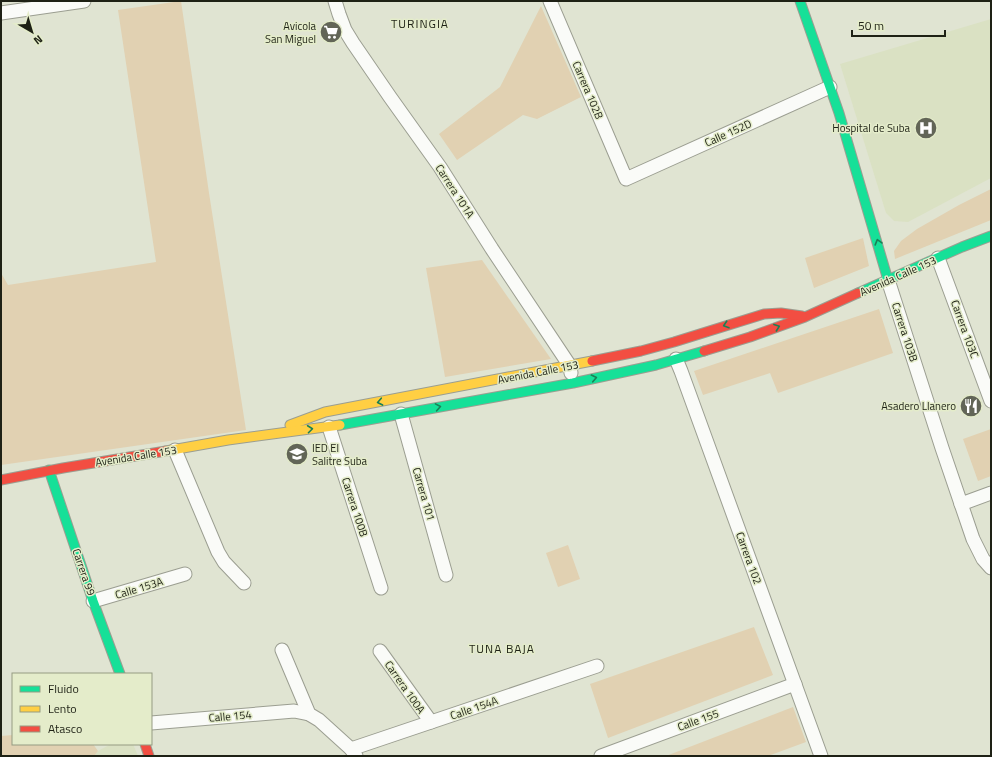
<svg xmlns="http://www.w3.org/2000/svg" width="992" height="757" font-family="'Titillium Web',sans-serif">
  <rect width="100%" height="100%" fill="#e0e4d2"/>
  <g fill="#dae1c3">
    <polygon points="991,19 991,178 908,222 894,221 886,213 840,64"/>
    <polygon points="111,744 133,744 138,756 94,756 98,751"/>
  </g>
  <g fill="#e1d1b2">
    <polygon points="181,1 209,193 246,430 1,465 1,273 8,285 156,262 118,10"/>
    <polygon points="541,6 581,97 537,119 523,115 457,160 439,134 500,87"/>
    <polygon points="991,189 991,220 895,259 894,251 901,241 917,229 959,205"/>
    <polygon points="863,238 869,266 814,288 805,258"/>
    <polygon points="482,260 551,359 445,377 426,268"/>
    <polygon points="879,309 893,353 778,393 770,373 703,395 694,371"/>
    <polygon points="991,429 991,476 978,481 963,439"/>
    <polygon points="568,545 580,579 558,587 546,553"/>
    <polygon points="754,627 773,675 608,738 590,684"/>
    <polygon points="793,707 806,742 768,756 666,756"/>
    <polygon points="13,735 13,744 93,744 98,751 94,756 1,756 1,736"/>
  </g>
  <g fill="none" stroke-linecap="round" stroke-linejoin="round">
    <g stroke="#9b9e91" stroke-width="15">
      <g id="street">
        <polyline points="335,1 339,14 345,30 353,43 390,97 440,167 492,249 570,366 571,373"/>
        <polyline points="550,1 626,179 830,87"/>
        <polyline points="1,13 84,1"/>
        <polyline points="938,258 991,401"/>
        <polyline points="888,280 942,448 973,539 983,559 991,568"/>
        <polyline points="676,359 681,371 821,756"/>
        <polyline points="401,414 446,575"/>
        <polyline points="329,427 381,588"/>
        <polyline points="175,450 218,552 224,562 244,583"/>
        <polyline points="961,504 991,493"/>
        <polyline points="93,601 185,574"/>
        <polyline points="282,650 309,714 319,720 351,749 356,756"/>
        <polyline points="380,651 431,722"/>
        <polyline points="151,723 294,711 309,714"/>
        <polyline points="351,749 597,666"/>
        <polyline points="601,756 795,684"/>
      </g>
    </g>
    <g stroke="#9b9e91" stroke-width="11">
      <g id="fast">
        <polyline points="800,1 839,113 888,280"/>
        <polyline points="858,293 962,247 991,236"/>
        <polyline points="340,425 573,383 656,365 704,351"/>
        <polyline points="49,470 93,601 120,674"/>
      </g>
    </g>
    <g stroke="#9b9e91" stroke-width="11">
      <g id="slow">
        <polyline points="290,425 325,412 592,361"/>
        <polyline points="166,451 228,440 340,425"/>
      </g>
    </g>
    <g stroke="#9b9e91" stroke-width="11">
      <g id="jam">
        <polyline points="704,351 750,337 805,317 858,293"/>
        <polyline points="592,361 641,351 674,342 764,314 781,313 802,316"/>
        <polyline points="1,480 63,468 166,451"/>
        <polyline points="145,744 149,756"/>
      </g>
    </g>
    <use href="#street" stroke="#fafbf8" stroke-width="13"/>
    <use href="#fast" stroke="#16e098" stroke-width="9"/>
    <use href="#slow" stroke="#ffcf43" stroke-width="9"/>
    <use href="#jam" stroke="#f24e42" stroke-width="9"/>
  </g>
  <defs><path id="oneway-chevron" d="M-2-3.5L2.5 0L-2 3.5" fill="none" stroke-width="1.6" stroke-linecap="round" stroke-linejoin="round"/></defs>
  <g stroke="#1a8056">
    <use href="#oneway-chevron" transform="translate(878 242) rotate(-106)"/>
    <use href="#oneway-chevron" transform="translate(726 325) rotate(162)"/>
    <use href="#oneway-chevron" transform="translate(777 327) rotate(-20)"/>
    <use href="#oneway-chevron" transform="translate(594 378) rotate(-12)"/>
    <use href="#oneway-chevron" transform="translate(380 402) rotate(169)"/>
    <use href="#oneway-chevron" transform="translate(438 407) rotate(-10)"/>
    <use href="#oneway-chevron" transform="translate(310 429) rotate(-7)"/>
  </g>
  <defs>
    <g id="supermarket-disc" transform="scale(1.15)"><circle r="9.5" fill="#626557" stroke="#e4ecca"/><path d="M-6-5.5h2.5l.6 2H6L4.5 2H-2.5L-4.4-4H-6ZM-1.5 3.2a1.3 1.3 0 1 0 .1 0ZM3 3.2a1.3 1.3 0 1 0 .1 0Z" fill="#fff"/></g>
    <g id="hospital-disc" transform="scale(1.15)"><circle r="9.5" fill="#626557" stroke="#e4ecca"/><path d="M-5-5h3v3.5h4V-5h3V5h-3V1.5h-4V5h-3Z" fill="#fff"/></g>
    <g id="restaurant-disc" transform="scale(1.15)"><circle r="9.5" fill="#626557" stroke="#e4ecca"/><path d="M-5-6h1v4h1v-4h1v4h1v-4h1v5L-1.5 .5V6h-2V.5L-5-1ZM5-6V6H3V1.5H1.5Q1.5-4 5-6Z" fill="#fff"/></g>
    <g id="school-disc" transform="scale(1.15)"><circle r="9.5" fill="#626557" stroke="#e4ecca"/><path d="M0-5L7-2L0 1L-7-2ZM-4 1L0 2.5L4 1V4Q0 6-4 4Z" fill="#fff"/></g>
  </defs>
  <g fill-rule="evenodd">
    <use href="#supermarket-disc" x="331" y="32"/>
    <use href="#hospital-disc" x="926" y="128"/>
    <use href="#restaurant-disc" x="971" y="406"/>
    <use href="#school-disc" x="297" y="454"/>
  </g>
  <g text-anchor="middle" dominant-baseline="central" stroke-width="3" stroke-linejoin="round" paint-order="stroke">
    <g font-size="11" fill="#1e2115" stroke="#e4ecca" text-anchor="end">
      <text x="316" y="26">Avicola<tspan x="316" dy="13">San Miguel</tspan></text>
      <text x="910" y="128">Hospital de Suba</text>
      <text x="956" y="406">Asadero Llanero</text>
      <text x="312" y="448" text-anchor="start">IED El<tspan x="312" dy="13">Salitre Suba</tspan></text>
    </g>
    <g font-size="11" fill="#1e2115" stroke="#e4ecca">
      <text transform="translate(588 90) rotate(67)">Carrera 102B</text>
      <text transform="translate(728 133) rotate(-24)">Calle 152D</text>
      <text transform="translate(455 191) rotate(57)">Carrera 101A</text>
      <text transform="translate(898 276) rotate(-24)">Avenida Calle 153</text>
      <text transform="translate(965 329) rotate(70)">Carrera 103C</text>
      <text transform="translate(905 332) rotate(72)">Carrera 103B</text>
      <text transform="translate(538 372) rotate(-11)">Avenida Calle 153</text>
      <text transform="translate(136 456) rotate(-9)">Avenida Calle 153</text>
      <text transform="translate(424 494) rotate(74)">Carrera 101</text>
      <text transform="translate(355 507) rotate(72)">Carrera 100B</text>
      <text transform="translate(749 558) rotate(70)">Carrera 102</text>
      <text transform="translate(84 572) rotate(71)">Carrera 99</text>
      <text transform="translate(139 588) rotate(-17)">Calle 153A</text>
      <text transform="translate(405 687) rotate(55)">Carrera 100A</text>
      <text transform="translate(474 708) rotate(-19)">Calle 154A</text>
      <text transform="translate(230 716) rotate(-5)">Calle 154</text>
      <text transform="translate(698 720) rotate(-20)">Calle 155</text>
    </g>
    <g font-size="12" letter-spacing="1" fill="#1e2115" stroke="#e4ecca">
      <text x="420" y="23">TURINGIA</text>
      <text x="502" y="648">TUNA BAJA</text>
    </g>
  </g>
  <rect width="992" height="757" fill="none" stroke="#1e2115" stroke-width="4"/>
  <rect x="12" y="673" width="140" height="72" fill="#e4ecca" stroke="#959b82"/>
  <rect x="20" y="686" width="20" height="6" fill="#16e098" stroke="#959b82"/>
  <text x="48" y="693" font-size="12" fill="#1e2115">Fluido</text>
  <rect x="20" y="706" width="20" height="6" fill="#ffcf43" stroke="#959b82"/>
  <text x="48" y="713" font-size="12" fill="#1e2115">Lento</text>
  <rect x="20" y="726" width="20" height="6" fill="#f24e42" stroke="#959b82"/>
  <text x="48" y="733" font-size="12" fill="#1e2115">Atasco</text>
  <g transform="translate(32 32) rotate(142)" stroke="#e4ecca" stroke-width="3" paint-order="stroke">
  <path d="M0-3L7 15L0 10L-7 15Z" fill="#1e2115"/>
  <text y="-6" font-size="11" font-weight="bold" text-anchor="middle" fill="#1e2115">N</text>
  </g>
  <path d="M852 30v6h93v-6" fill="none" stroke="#1e2115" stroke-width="2"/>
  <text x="858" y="30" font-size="12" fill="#1e2115" stroke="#e4ecca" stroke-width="3" paint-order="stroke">50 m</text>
</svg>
